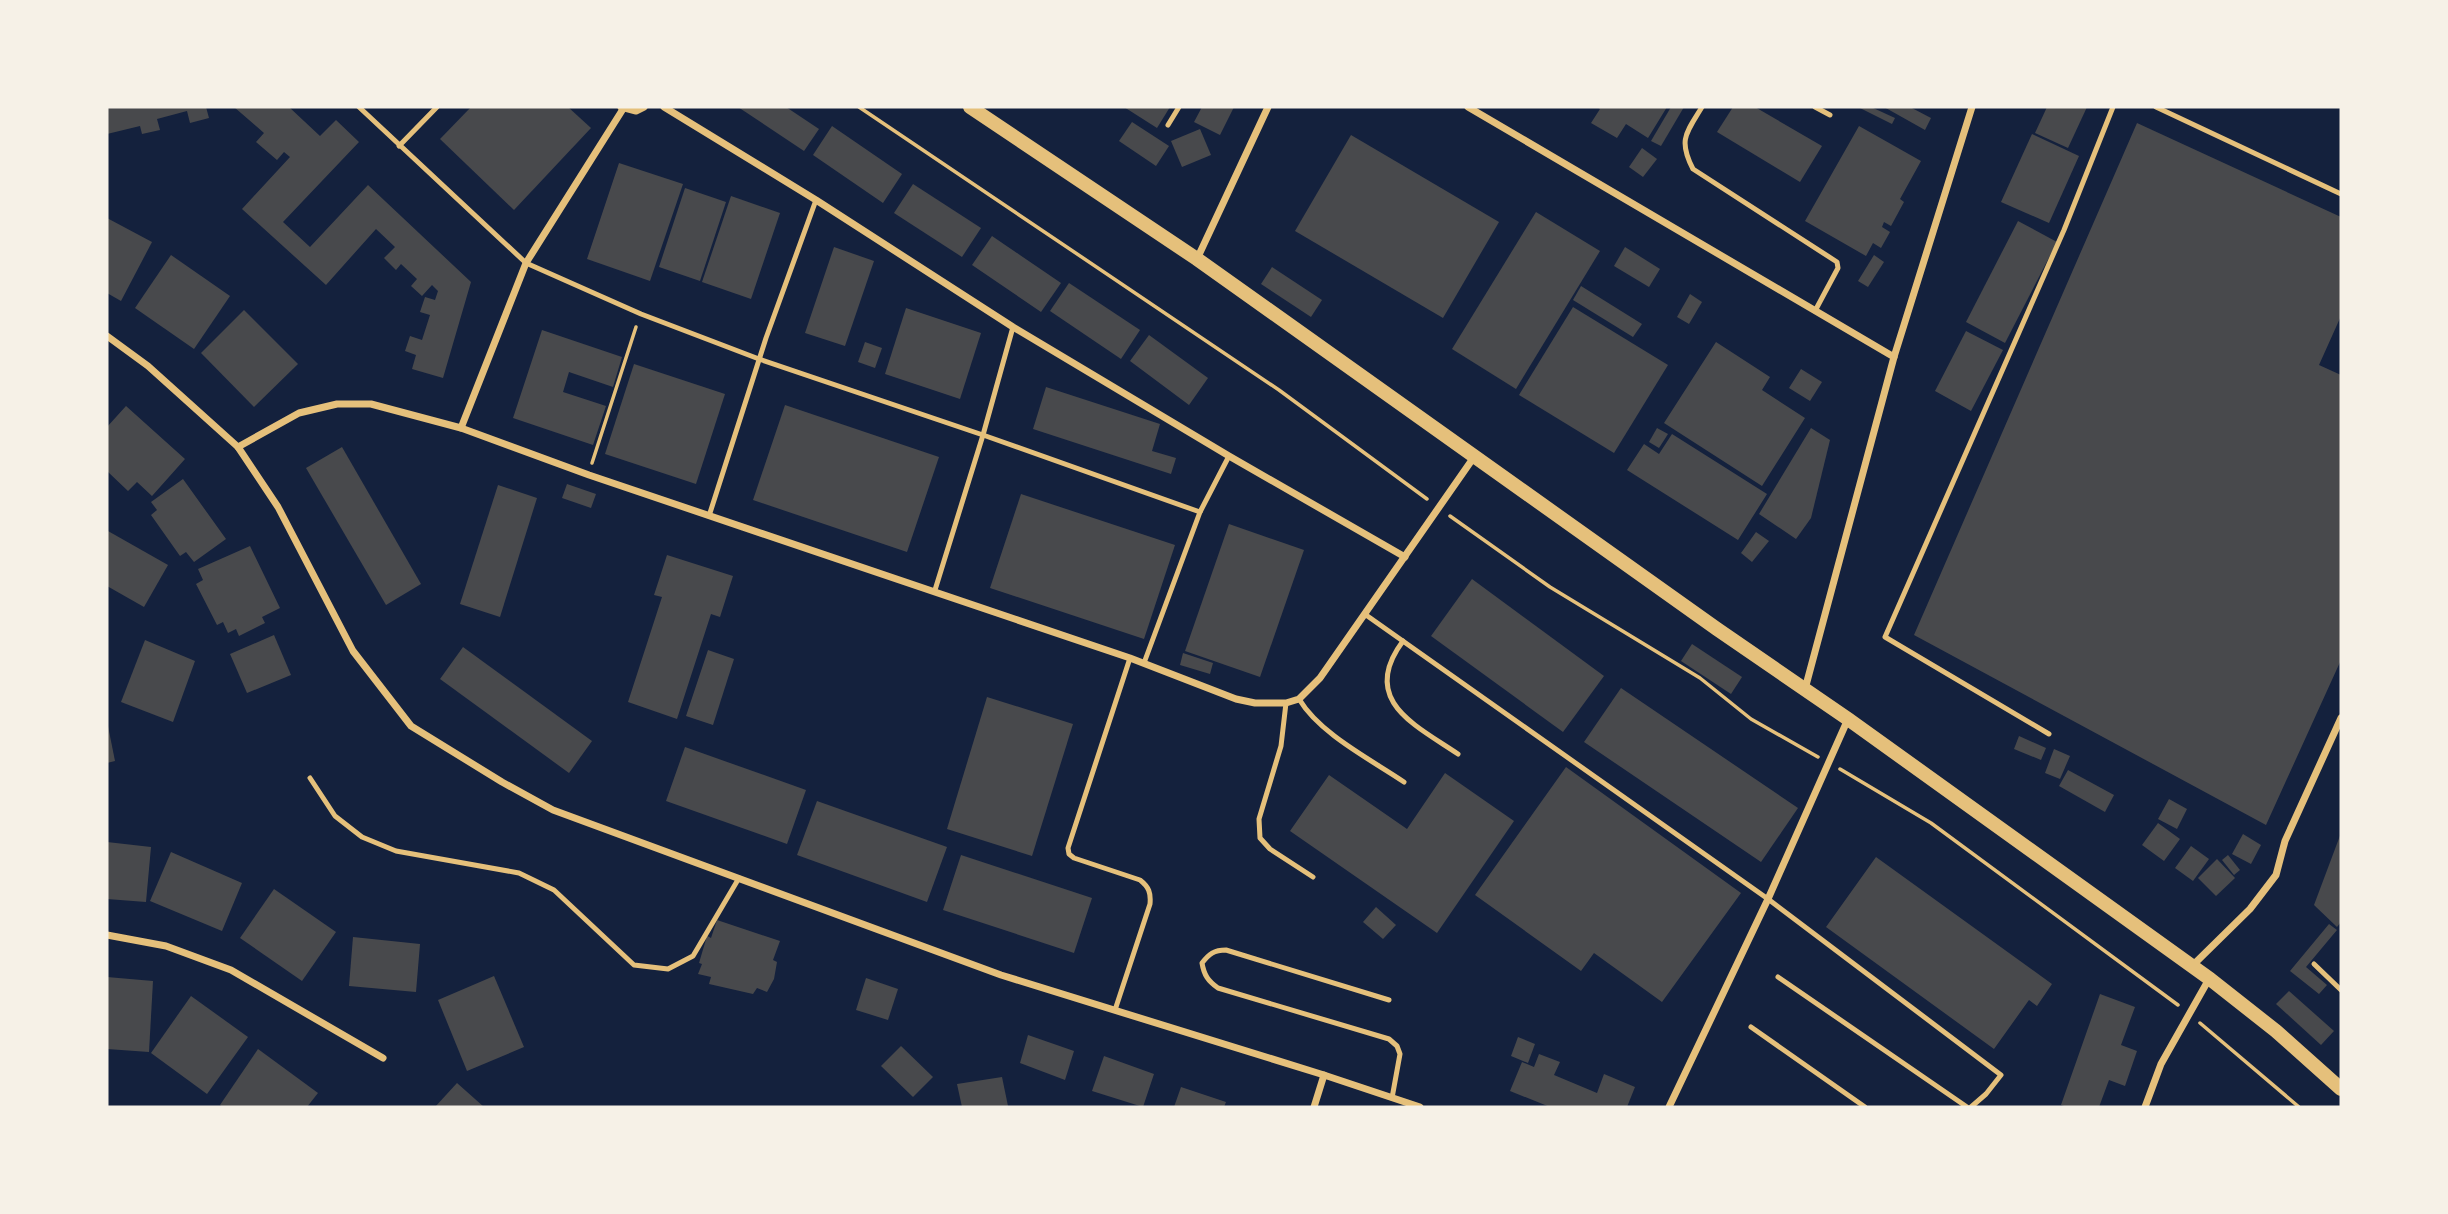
<svg xmlns="http://www.w3.org/2000/svg" width="2448" height="1214" font-family="'Libre Baskerville',serif">
  <rect width="100%" height="100%" fill="#14213d"/>
  <g fill="#48494c">
    <polygon points="107,107 206,107 209,118 190,123 187,111 157,119 160,130 142,134 140,126 107,134"/>
    <polygon points="234,107 289,107 320,136 336,120 359,142 283,222 310,247 368,185 471,282 443,378 412,369 416,355 405,351 410,336 422,340 430,315 420,312 425,297 435,300 438,291 432,285 422,296 411,286 417,279 401,264 396,270 384,258 395,247 376,229 326,285 242,209 290,157 284,152 277,160 256,142 264,133"/>
    <polygon points="471,107 568,107 591,128 514,210 440,139"/>
    <polygon points="738,107 786,107 819,129 804,151"/>
    <polygon points="1124,107 1170,107 1157,128"/>
    <polygon points="1202,107 1234,107 1220,135 1194,122"/>
    <polygon points="1597,107 1667,107 1648,138 1626,124 1617,138 1591,123 1600,109"/>
    <polygon points="1671,107 1684,107 1661,146 1651,141"/>
    <polygon points="1733,107 1755,107 1822,146 1800,182 1717,132"/>
    <polygon points="1858,107 1871,107 1895,118 1892,124"/>
    <polygon points="1884,107 1910,107 1931,118 1925,130"/>
    <polygon points="2047,107 2087,107 2068,148 2035,133"/>
    <polygon points="1132,122 1169,146 1156,166 1119,141"/>
    <polygon points="2137,123 2341,217 2341,316 2319,365 2341,375 2341,660 2266,825 1914,635"/>
    <polygon points="832,126 902,174 883,203 813,155"/>
    <polygon points="1859,126 1921,161 1900,199 1904,202 1891,226 1884,222 1882,227 1890,232 1881,248 1873,243 1866,256 1805,221"/>
    <polygon points="1200,129 1211,155 1182,167 1171,141"/>
    <polygon points="2032,134 2079,156 2049,223 2001,202"/>
    <polygon points="1351,135 1499,222 1443,318 1295,231"/>
    <polygon points="1642,148 1657,159 1643,177 1629,167"/>
    <polygon points="619,163 683,184 650,281 587,259"/>
    <polygon points="913,184 981,228 962,257 894,213"/>
    <polygon points="685,188 726,202 700,281 659,267"/>
    <polygon points="731,196 780,213 751,299 702,282"/>
    <polygon points="1536,212 1600,251 1516,389 1452,349"/>
    <polygon points="107,218 152,242 121,301 107,293"/>
    <polygon points="2018,221 2057,242 2005,343 1966,322"/>
    <polygon points="992,236 1061,283 1041,312 972,265"/>
    <polygon points="834,247 874,261 845,346 805,333"/>
    <polygon points="1625,247 1660,269 1649,287 1614,266"/>
    <polygon points="171,255 230,296 194,349 135,308"/>
    <polygon points="1874,255 1884,262 1868,287 1858,281"/>
    <polygon points="1272,267 1322,300 1311,317 1261,284"/>
    <polygon points="1069,283 1140,330 1121,359 1050,311"/>
    <polygon points="1581,286 1642,324 1633,337 1573,300"/>
    <polygon points="1690,294 1702,302 1689,324 1677,317"/>
    <polygon points="1573,307 1668,365 1614,453 1519,395"/>
    <polygon points="906,308 981,333 960,399 885,374"/>
    <polygon points="244,310 298,364 254,407 201,353"/>
    <polygon points="542,330 622,357 613,387 569,372 563,392 606,406 593,445 513,418"/>
    <polygon points="1966,331 2003,350 1971,411 1935,391"/>
    <polygon points="1149,335 1208,378 1189,405 1130,361"/>
    <polygon points="865,342 882,348 875,368 858,362"/>
    <polygon points="1716,342 1770,377 1762,390 1805,418 1762,486 1664,423"/>
    <polygon points="634,364 725,394 696,484 605,454"/>
    <polygon points="1801,369 1822,382 1810,401 1789,388"/>
    <polygon points="1046,387 1160,424 1152,451 1176,458 1171,474 1033,429"/>
    <polygon points="785,405 939,457 907,552 753,500"/>
    <polygon points="126,406 185,459 152,496 137,482 128,491 107,471 107,427"/>
    <polygon points="1657,428 1668,434 1659,448 1649,442"/>
    <polygon points="1811,428 1830,440 1811,518 1796,539 1759,514"/>
    <polygon points="1672,434 1767,494 1738,540 1627,470 1644,444 1659,454"/>
    <polygon points="342,447 421,584 386,605 306,468"/>
    <polygon points="183,479 226,539 194,562 186,552 180,556 151,515 157,510 151,502"/>
    <polygon points="567,484 596,494 591,508 562,498"/>
    <polygon points="498,485 537,498 500,617 460,604"/>
    <polygon points="1021,494 1175,545 1144,639 990,588"/>
    <polygon points="1229,524 1304,550 1260,677 1185,651"/>
    <polygon points="108,531 168,565 144,607 107,586"/>
    <polygon points="1756,532 1769,541 1752,562 1741,553"/>
    <polygon points="250,546 280,608 262,617 265,623 239,636 236,629 228,633 223,622 217,625 196,584 203,580 198,569"/>
    <polygon points="667,555 733,576 720,617 711,614 677,719 628,702 662,597 654,595"/>
    <polygon points="1472,579 1604,676 1563,732 1431,636"/>
    <polygon points="274,635 291,675 247,693 230,654"/>
    <polygon points="145,640 195,661 173,722 121,702"/>
    <polygon points="1692,644 1742,677 1731,694 1681,661"/>
    <polygon points="463,647 592,741 569,773 440,679"/>
    <polygon points="708,650 734,659 713,725 686,716"/>
    <polygon points="1183,653 1213,663 1210,674 1180,665"/>
    <polygon points="1621,688 1798,808 1761,862 1584,742"/>
    <polygon points="987,697 1073,724 1032,856 947,829"/>
    <polygon points="107,721 115,761 107,763"/>
    <polygon points="2019,736 2046,748 2041,760 2014,749"/>
    <polygon points="685,747 806,790 787,844 666,801"/>
    <polygon points="2054,749 2070,756 2060,779 2045,773"/>
    <polygon points="1566,767 1741,893 1662,1002 1594,953 1581,971 1475,895"/>
    <polygon points="2068,770 2114,795 2105,812 2059,786"/>
    <polygon points="1445,773 1514,821 1437,933 1290,831 1329,775 1407,829"/>
    <polygon points="2169,799 2187,809 2177,829 2158,819"/>
    <polygon points="817,801 947,847 927,902 797,855"/>
    <polygon points="2158,823 2180,839 2164,861 2142,845"/>
    <polygon points="2341,833 2341,922 2337,927 2314,905"/>
    <polygon points="2243,834 2261,845 2251,864 2232,854"/>
    <polygon points="107,842 151,847 146,902 107,899"/>
    <polygon points="2191,846 2209,859 2193,881 2175,868"/>
    <polygon points="171,852 242,883 222,931 150,901"/>
    <polygon points="961,855 1092,898 1074,953 943,910"/>
    <polygon points="2228,855 2240,870 2234,875 2222,860"/>
    <polygon points="1876,857 2052,984 2037,1006 2029,1000 1994,1049 1826,927"/>
    <polygon points="2217,859 2235,878 2216,896 2198,878"/>
    <polygon points="274,889 336,932 302,981 240,938"/>
    <polygon points="1376,907 1396,925 1383,939 1363,922"/>
    <polygon points="717,920 780,941 773,960 777,962 774,979 767,992 757,988 753,994 709,984 711,977 698,974 702,964 699,963 707,936 711,938"/>
    <polygon points="2329,924 2337,930 2306,967 2327,985 2319,994 2290,971"/>
    <polygon points="353,937 420,944 416,992 349,986"/>
    <polygon points="494,976 524,1047 467,1071 438,1000"/>
    <polygon points="107,977 153,981 149,1052 107,1049"/>
    <polygon points="866,978 898,989 888,1020 856,1010"/>
    <polygon points="2289,991 2334,1031 2321,1045 2276,1004"/>
    <polygon points="2100,994 2135,1007 2121,1045 2137,1051 2125,1086 2109,1080 2099,1107 2067,1107 2061,1105"/>
    <polygon points="191,996 248,1037 207,1094 151,1053"/>
    <polygon points="1028,1035 1074,1051 1065,1080 1020,1063"/>
    <polygon points="1518,1037 1535,1044 1528,1063 1511,1056"/>
    <polygon points="901,1046 933,1077 913,1097 881,1066"/>
    <polygon points="258,1049 318,1093 307,1107 222,1107 220,1105"/>
    <polygon points="1539,1054 1560,1062 1554,1075 1597,1093 1604,1074 1635,1087 1627,1107 1550,1107 1510,1091 1522,1062 1534,1067"/>
    <polygon points="1104,1056 1154,1074 1143,1107 1092,1091"/>
    <polygon points="1002,1077 1008,1106 962,1107 957,1084"/>
    <polygon points="457,1083 484,1107 435,1107"/>
    <polygon points="1181,1087 1226,1102 1224,1107 1174,1107"/>
  </g>
  <g fill="none" stroke-linecap="round" stroke-linejoin="round">
    <g stroke="#e5c07b" stroke-width="3.5">
      <polyline points="859,107 1279,390 1427,499"/>
      <polyline points="592,463 636,327"/>
      <polyline points="1450,516 1550,587 1700,678 1751,719 1818,757"/>
      <polyline points="1840,769 1931,823 2178,1005"/>
      <polyline points="2200,1023 2299,1107"/>
    </g>
    <g stroke="#e5c07b" stroke-width="5">
      <polyline points="359,107 526,263 641,314 759,359 983,435 1200,512"/>
      <path d="M1702,107C1686,133 1678,140 1693,169L1837,262L1838,268L1815,311"/>
      <polyline points="1815,107 1830,115"/>
      <polyline points="2156,107 2341,194"/>
      <polyline points="1168,125 1179,107"/>
      <polyline points="399,146 437,107"/>
      <polyline points="709,516 766,338 816,200"/>
      <polyline points="935,590 983,435 1013,327"/>
      <polyline points="1366,615 1768,899 2001,1075 1986,1094 1971,1107"/>
      <path d="M1403,641C1359,700 1415,725 1458,754"/>
      <polyline points="1144,663 1200,512 1229,456"/>
      <path d="M1299,699C1320,734 1370,759 1404,782"/>
      <polyline points="1286,703 1281,746 1259,819 1260,838 1270,849 1313,877"/>
      <polyline points="2049,734 1885,637 2064,230 2113,107"/>
      <polyline points="310,778 335,816 362,837 396,851 519,873 554,890 634,965 668,969 693,956 739,878"/>
      <polyline points="2314,964 2341,990"/>
      <polyline points="1778,977 1967,1107"/>
      <path d="M1389,1000L1226,950C1214,950 1209,954 1202,963C1204,975 1208,981 1218,988L1389,1039L1397,1046L1400,1054L1392,1098"/>
      <path d="M1115,1010L1150,904C1151,893 1149,887 1140,880L1074,858L1069,854L1068,848L1130,658"/>
      <polyline points="1751,1027 1865,1107"/>
    </g>
    <g stroke="#e5c07b" stroke-width="7">
      <polyline points="621,107 636,111 644,107"/>
      <polyline points="664,107 816,200 1013,327 1229,456 1405,557"/>
      <polyline points="1468,107 1894,357"/>
      <polyline points="1197,259 1268,107"/>
      <polyline points="107,336 148,366 238,447 278,507 353,651 411,726 502,782 553,810 1001,975 1324,1075 1420,1107"/>
      <polyline points="461,428 526,263 623,109"/>
      <polyline points="238,447 299,413 337,404 371,404 461,428 589,475 1130,658 1236,699 1255,703 1286,703 1299,699 1320,678 1474,457"/>
      <polyline points="1805,689 1894,357 1972,107"/>
      <polyline points="107,935 166,946 231,970 383,1058"/>
      <polyline points="2192,966 2250,909 2276,875 2285,841 2341,718"/>
      <polyline points="1314,1107 1324,1075"/>
      <polyline points="1669,1107 1768,899 1848,719"/>
      <polyline points="2145,1107 2161,1064 2209,979"/>
    </g>
    <polyline stroke="#e5c07b" stroke-width="14" points="970,107 1197,259 1717,629 1848,719 2210,979 2276,1031 2341,1089"/>
  </g>
  <rect width="2448" height="1214" fill="none" stroke="#f6f1e7" stroke-width="217"/>
</svg>
